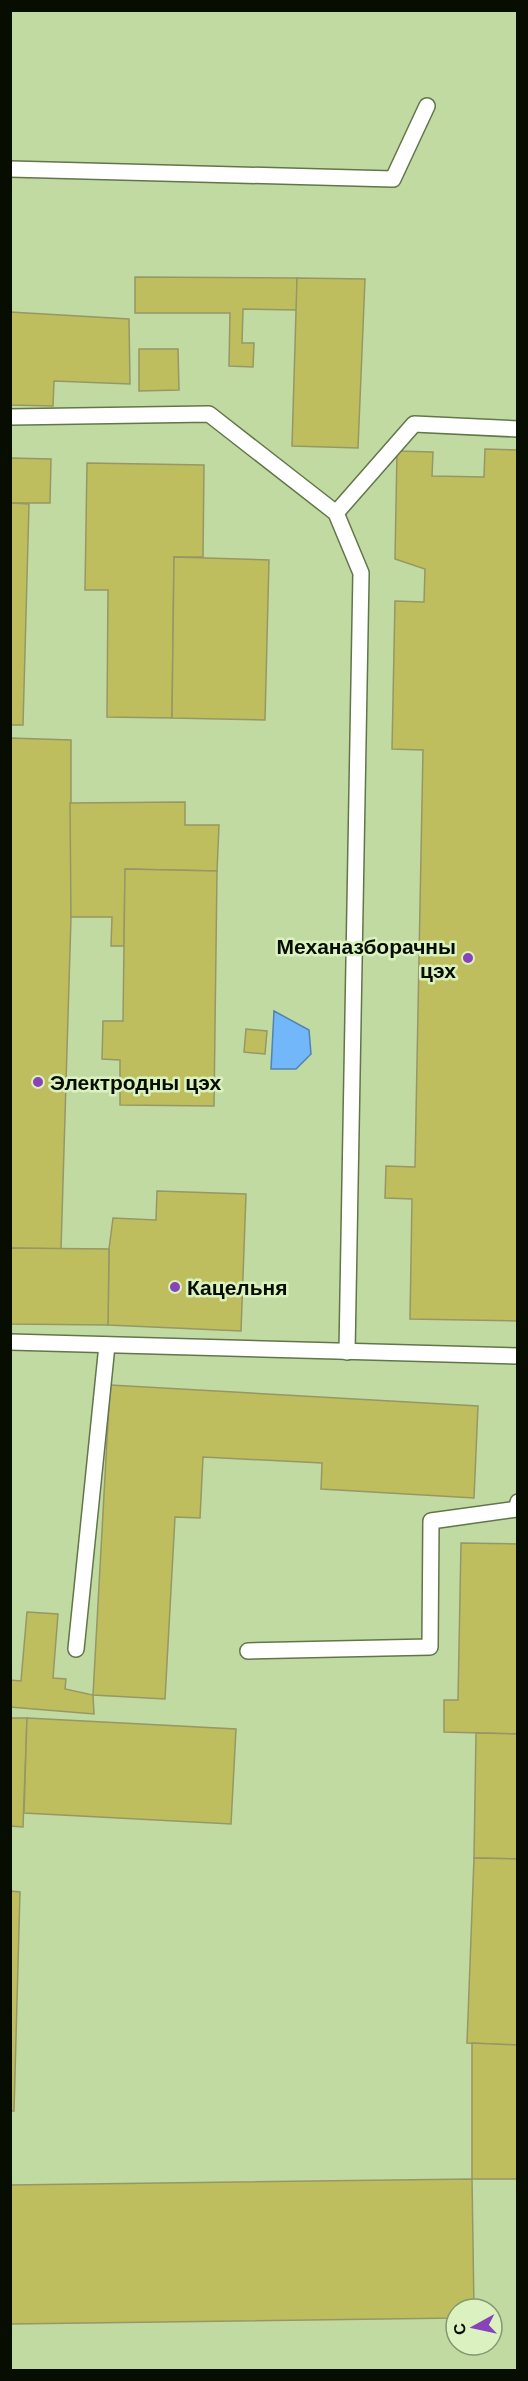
<svg xmlns="http://www.w3.org/2000/svg" width="528" height="2381" font-family="'Work Sans',sans-serif">
  <rect width="100%" height="100%" fill="#cee4b4"/>
  <path fill="#c0daa2" fill-rule="evenodd" d="M11,11H517V2370H11ZM456,2309H492V2345H456Z"/>
  <polygon fill="#71b7f9" stroke="#5184af" stroke-width="1.5" points="274,1011 309,1030 311,1054 296,1069 271,1069"/>
  <g fill="#bfbe5e" stroke="#979765" stroke-width="1.5">
    <polygon points="135,277 297,278 297,310 243,309 242,343 254,343 253,367 229,366 230,313 135,313"/>
    <polygon points="297,278 365,279 358,448 292,446"/>
    <polygon points="10,312 129,319 130,384 54,381 53,406 10,405"/>
    <polygon points="139,349 178,349 179,390 139,391"/>
    <polygon points="485,449 518,450 518,1321 410,1319 412,1199 385,1198 386,1166 415,1167 423,750 392,749 395,601 424,602 425,569 395,559 397,451 433,452 432,476 484,477"/>
    <polygon points="10,458 51,459 50,503 10,503"/>
    <polygon points="87,463 204,465 203,557 174,557 172,718 107,717 108,590 85,590"/>
    <polygon points="10,503 29,504 23,725 10,725"/>
    <polygon points="174,557 269,560 265,720 172,718"/>
    <polygon points="10,738 71,740 71,917 61,1249 10,1248"/>
    <polygon points="185,802 185,825 219,825 217,871 125,869 124,946 111,946 112,917 71,917 70,803"/>
    <polygon points="125,869 217,871 214,1106 120,1105 120,1060 102,1059 103,1021 123,1021"/>
    <polygon points="246,1029 267,1031 265,1054 244,1052"/>
    <polygon points="157,1191 246,1194 241,1331 108,1325 109,1249 113,1218 156,1220"/>
    <polygon points="10,1248 109,1249 108,1325 10,1324"/>
    <polygon points="110,1385 478,1406 474,1498 321,1489 322,1463 203,1457 200,1518 175,1517 165,1699 93,1695"/>
    <polygon points="461,1543 518,1544 518,1734 444,1732 444,1700 458,1700"/>
    <polygon points="27,1612 58,1614 53,1678 66,1679 65,1689 93,1695 94,1714 10,1707 10,1680 21,1681"/>
    <polygon points="10,1718 27,1718 23,1827 10,1826"/>
    <polygon points="27,1718 236,1729 231,1824 24,1813"/>
    <polygon points="476,1733 518,1734 518,1859 474,1858"/>
    <polygon points="474,1858 518,1859 518,2045 467,2043"/>
    <polygon points="10,1891 20,1892 14,2111 10,2111"/>
    <polygon points="472,2043 518,2045 518,2179 472,2179"/>
    <polygon points="472,2179 474,2309 456,2309 456,2318 10,2324 10,2185"/>
  </g>
  <g fill="none" stroke-linecap="round" stroke-linejoin="round">
    <g stroke="#62764a" stroke-width="18">
      <g id="lane">
        <polyline points="10,169 393,179 427,106"/>
        <polyline points="10,417 209,414 336,513 361,573 347,1352"/>
        <polyline points="336,513 414,424 518,429"/>
        <polyline points="10,1342 518,1356"/>
        <polyline points="76,1649 107,1345"/>
        <polyline points="248,1651 430,1647 431,1521 517,1509 518,1502"/>
      </g>
    </g>
    <use href="#lane" stroke="#fff" stroke-width="15"/>
  </g>
  <g fill="#8743b7" stroke="#dbf2c0" stroke-width="2">
    <circle cx="468" cy="958" r="6"/>
    <circle cx="38" cy="1082" r="6"/>
    <circle cx="175" cy="1287" r="6"/>
  </g>
  <g text-anchor="middle" dominant-baseline="central" stroke-width="5" stroke-linejoin="round" paint-order="stroke">
    <g font-size="21" font-weight="bold" fill="#070e01" stroke="#dbf2c0" text-anchor="start">
      <text x="456" y="946" text-anchor="end">Механазборачны<tspan x="456" dy="24">цэх</tspan></text>
      <text x="50" y="1082">Электродны цэх</text>
      <text x="187" y="1287">Кацельня</text>
    </g>
  </g>
  <rect width="528" height="2381" fill="none" stroke="#070e01" stroke-width="24"/>
  <g transform="translate(474 2327) rotate(262)"><circle r="28" fill="#dbf2c0" stroke="#869774" stroke-width="1.5"/>
  <path d="M0-4.5L10 22L0 15L-10 22Z" fill="#8743b7"/>
  <text y="-9" font-size="16" font-weight="bold" text-anchor="middle" fill="#070e01">С</text>
  </g>
</svg>
